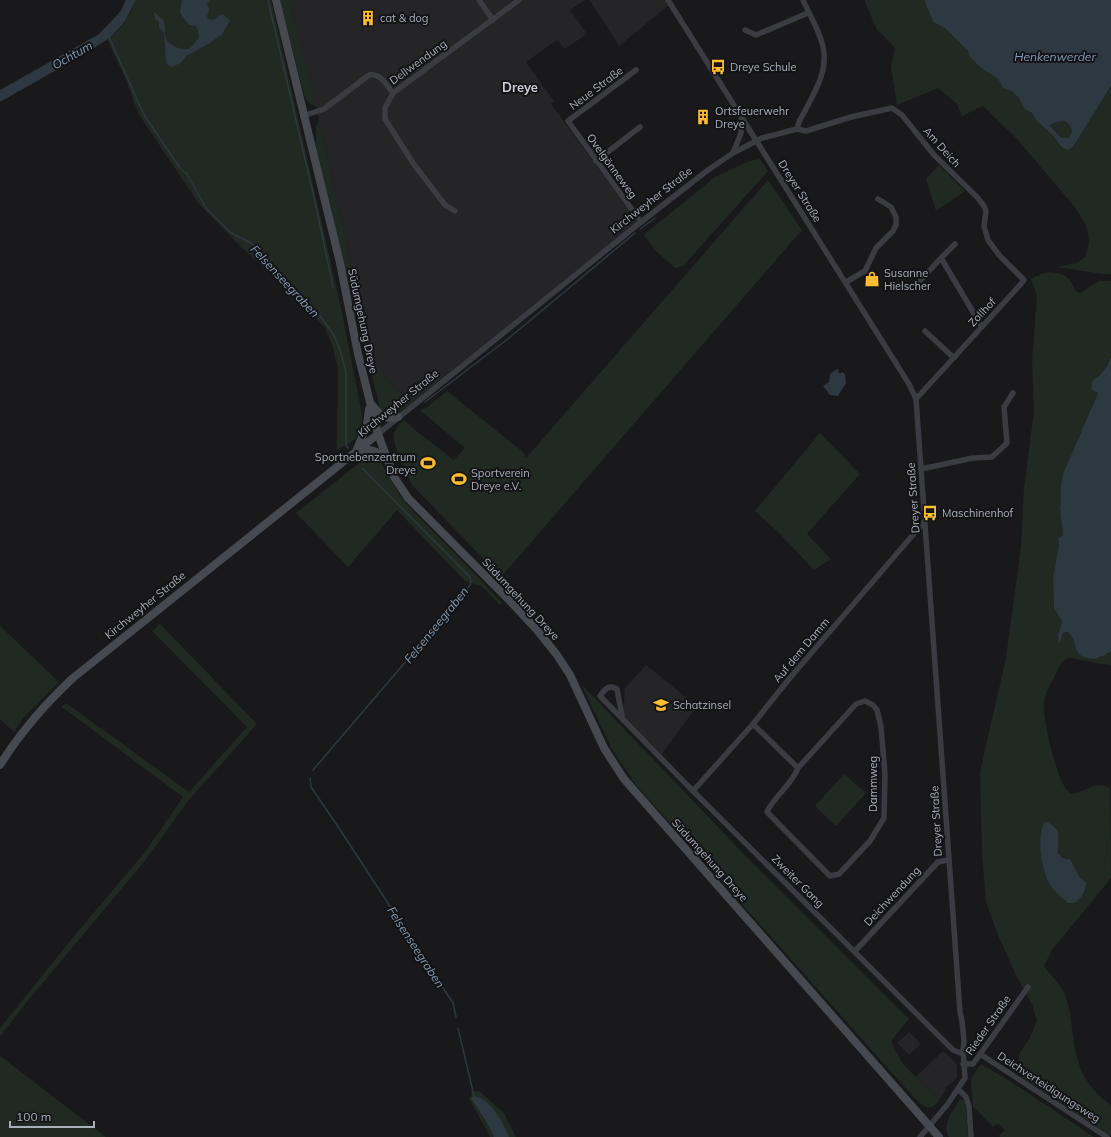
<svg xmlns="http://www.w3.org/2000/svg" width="1111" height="1137" font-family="Mulish,sans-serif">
  <rect width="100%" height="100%" fill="#19191b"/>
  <g fill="#252528">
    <polygon points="289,0 585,0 570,10 587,34 565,49 557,40 526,62 554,101 551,104 638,222 412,403 374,369 319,120"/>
    <polygon points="590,0 666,0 669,5 619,46"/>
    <polygon points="646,665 697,706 661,755 623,716 625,688"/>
    <polygon points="909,1032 921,1044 909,1055 897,1043"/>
    <polygon points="943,1051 955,1062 957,1066 957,1077 953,1082 945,1087 945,1091 939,1101 916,1077"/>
  </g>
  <g fill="#202a22" fill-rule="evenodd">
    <path d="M136,0H271L340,303L362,414C361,437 357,440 337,450L338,368L332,344L325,328L312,313L237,243L199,204L138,113L125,77L107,40C120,31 130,15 136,0Z"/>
    <path d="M280,0H289L316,106C307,104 305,98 303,91Z"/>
    <polygon points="864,0 924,0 933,22 945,28 969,52 970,57 980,67 998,79 1003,88 1013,92 1019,98 1024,109 1032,113 1036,120 1054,137 1061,148 1073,147 1111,86 1111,274 1103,274 1057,267 1077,263 1085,257 1089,244 1088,232 1085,223 1074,206 1017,139 983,106 962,116 956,103 938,88 897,105 891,67 895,48 889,41 877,30"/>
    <path d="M319,120L374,369L412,403C402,410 393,418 381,412L316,157V127Z"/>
    <path d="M1065,121C1071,126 1075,132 1068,138H1062L1050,125L1051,124L1056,122Z"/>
    <polygon points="760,159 768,171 683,266 675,268 654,249 644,235 646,233 715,177 749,161"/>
    <polygon points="939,165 965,191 936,211 926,179"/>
    <polygon points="768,180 802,230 501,577 412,485 396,449 394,440 394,433 399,425 404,420 415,430 454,460 465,448 420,410 426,408 447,391 523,452 526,458"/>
    <path d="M1050,272C1066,274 1069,276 1076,291L1080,293L1099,281H1111V357C1107,366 1102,374 1093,380L1098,393L1065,469C1063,475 1061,480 1061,486C1060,493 1062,500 1060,507L1063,535L1058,539L1059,545L1053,578L1054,608L1062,622L1058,635L1059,642L1063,633L1068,632L1072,636L1077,652L1099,658L1111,652V665C1101,664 1091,662 1081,660C1078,660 1072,657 1069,658C1062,659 1058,668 1056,673C1052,682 1045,692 1044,701C1042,718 1056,776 1066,789C1077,804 1092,775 1110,789L1111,878L1052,950L1044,966C1050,974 1059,983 1064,993C1069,1004 1071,1017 1072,1029C1076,1062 1082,1085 1111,1105V1136L1021,1077L1019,1071V1054L1029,1039L1037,1021L1032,1004L1016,975L998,935L986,902L982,854L980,772L1006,658L1021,547L1024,488L1034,411L1032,361L1037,296L1031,279L1041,274ZM1057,847C1058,855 1062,857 1070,859L1079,876L1086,882L1041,856Z"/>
    <polygon points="820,433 860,474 807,534 831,559 814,570 781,535 755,511"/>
    <polygon points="371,454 377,456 399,494 413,511 470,569 502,603 500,605 482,586 465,581 397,510 348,567 296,513"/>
    <polygon points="160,624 257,724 188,801 144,862 25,1004 0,1037 0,1028 75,935 145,852 183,797 62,707 66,703 189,792 247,727 152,631"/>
    <polygon points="0,626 59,682 23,718 14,732 0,719"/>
    <polygon points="581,684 740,850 909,1019 891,1041 902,1063 939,1101 934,1106 927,1108 921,1104 909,1092 636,785 612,749"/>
    <polygon points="844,774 866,793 836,826 815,806"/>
    <polygon points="0,1056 106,1137 0,1137"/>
    <polygon points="981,1064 1013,1083 1094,1137 1000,1137 999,1135 1005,1130 998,1123 993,1127 973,1106 971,1078"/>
    <polygon points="479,1091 504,1113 516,1137 490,1137 481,1120 469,1099 472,1095 471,1092"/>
    <path d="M960,1099L965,1101L968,1137H949C941,1125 954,1109 960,1099Z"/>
  </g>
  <g fill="#2d3840" fill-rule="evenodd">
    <polygon points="126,0 136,0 125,21 111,37 88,52 0,102 0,90 99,34 120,12"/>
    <path d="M182,0H210L206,4L208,5L209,11L207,16L208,19L214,20L218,16L223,14L230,21L222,34L210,43L186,56L181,63L171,67L167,64L166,60L164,33L159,27V22L156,20L154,13L155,12C157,16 161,17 163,20C166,26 164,33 166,39C169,45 182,51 188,49C192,48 196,41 199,38L198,30L196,26L189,25L180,13Z"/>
    <path d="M924,0H1111V86L1073,147L1068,150L1061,147L1054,137L1036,120L1032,113L1024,109L1019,98L1013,92L1003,88L998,79L980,67L970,57L968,51L945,28L933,22ZM1065,121C1071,126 1075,132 1068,138H1062L1050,126L1051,124L1056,122Z"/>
    <path d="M1111,357V652C1107,653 1104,656 1100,657C1093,660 1081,659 1077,651C1073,643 1076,640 1068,632L1063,633L1059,644L1058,635L1062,622L1054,608L1053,578L1059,545L1058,539L1063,535L1060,507C1062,500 1060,493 1061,486C1061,480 1063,475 1065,469L1098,393L1091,389L1093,380L1099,376L1107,366Z"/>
    <polygon points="837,369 839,370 838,371 840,374 842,372 845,374 846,383 838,396 830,395 823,386 829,382 830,374"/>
    <path d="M1047,822L1052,825L1058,831V853L1063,858L1070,859L1079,876L1086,882C1086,891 1082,898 1074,903H1068C1064,899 1058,895 1054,890C1042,876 1036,841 1044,823Z"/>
    <path d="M474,1096C490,1098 504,1123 509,1137H494L486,1121L471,1098Z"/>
  </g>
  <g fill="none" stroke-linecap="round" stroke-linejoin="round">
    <g stroke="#2d3840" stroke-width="1.5">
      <polyline points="268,0 316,206 333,287"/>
      <polyline points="109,37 144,115 180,168 187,174 206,208 231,233 253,244 263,260 288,283 320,316 334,335 340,350 346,372 346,445 348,448"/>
      <polyline points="640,229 655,218"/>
      <polyline points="425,402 509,338 635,233"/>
      <polyline points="313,770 455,604 470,585 471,581 469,576 362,468"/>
      <polyline points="310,778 311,787 337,825 453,1003 456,1017"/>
      <polyline points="458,1028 474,1096"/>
    </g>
    <g stroke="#3b3c42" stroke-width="5.5">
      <polyline points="479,0 493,20"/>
      <polyline points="668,0 909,384 916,399 960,1012 962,1021 964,1041 963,1049 965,1078 947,1105 920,1137"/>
      <polyline points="745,30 756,35 808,13"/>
      <polyline points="636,70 568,121 641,222"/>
      <path d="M303,116L324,109L369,75C381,73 385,84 393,93"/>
      <path d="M797,129L799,122C811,98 831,71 822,43C818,28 809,14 803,0"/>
      <polyline points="733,153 741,133 742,119"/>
      <polyline points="596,161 640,127"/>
      <polyline points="455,211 445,205 413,163 385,119 385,108 393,93 519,0"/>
      <polyline points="955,244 941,258 982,327"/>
      <polyline points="846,282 865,271 876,248 893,231 896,225 896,217 891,207 878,199"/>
      <polyline points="919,282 941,258"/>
      <polyline points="925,331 954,358"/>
      <polyline points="378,434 641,222 708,170 733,153 762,138 797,129 806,131 851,117 892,108 902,115 934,155 977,197 984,206 986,211 984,226 988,240 999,255 1024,280 1020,285 916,399"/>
      <polyline points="921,469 973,458 992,457 1007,443 1004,407 1013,393"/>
      <path d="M622,716L617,689C609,684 605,689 600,696L693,791L953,1050L963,1054"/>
      <path d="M753,724L798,768L856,704L865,701L873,705L877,710L881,727L885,774L884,818L870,841L839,874L830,876L767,812C775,795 791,786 798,768"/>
      <polyline points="693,791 753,724 789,679 924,522"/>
      <polyline points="855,951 938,862 948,860"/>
      <polyline points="980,1054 1107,1137"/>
      <polyline points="963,1064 973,1064 1028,987"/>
      <polyline points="958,1089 966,1097 969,1106 971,1137"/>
    </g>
    <g stroke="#474951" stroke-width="8">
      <polyline points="276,0 340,263 358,354 378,434 394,477 408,498 511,602 537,630 557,655 570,675 604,748 624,779 939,1137"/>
      <path d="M372,405C381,416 383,420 398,417"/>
      <polyline points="357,449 367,425 369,409"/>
      <path d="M358,452C369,447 376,451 386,458"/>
      <path d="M0,765C20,733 45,704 73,678L378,434"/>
    </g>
  </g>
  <defs>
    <g id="building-bare" transform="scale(1.2)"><path d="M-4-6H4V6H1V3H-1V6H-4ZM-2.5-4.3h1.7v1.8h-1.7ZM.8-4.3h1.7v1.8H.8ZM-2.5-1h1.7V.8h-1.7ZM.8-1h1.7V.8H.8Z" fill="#febc2e" stroke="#141416" stroke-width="2.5" paint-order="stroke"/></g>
    <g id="bus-bare" transform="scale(1.2)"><path d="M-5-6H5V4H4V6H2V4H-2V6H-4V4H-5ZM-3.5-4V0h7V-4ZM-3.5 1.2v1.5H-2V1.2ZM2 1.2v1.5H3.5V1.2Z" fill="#febc2e" stroke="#141416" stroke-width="2.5" paint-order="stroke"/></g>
    <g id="shop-bare" transform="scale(1.2)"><path d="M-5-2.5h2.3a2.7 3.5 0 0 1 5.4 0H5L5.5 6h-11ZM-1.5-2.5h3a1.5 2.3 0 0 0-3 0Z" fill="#febc2e" stroke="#141416" stroke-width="2.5" paint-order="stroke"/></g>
    <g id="stadium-bare" transform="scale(1.2)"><path d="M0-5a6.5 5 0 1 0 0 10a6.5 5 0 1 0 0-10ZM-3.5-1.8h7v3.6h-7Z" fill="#febc2e" stroke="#141416" stroke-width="2.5" paint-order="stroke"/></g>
    <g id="school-bare" transform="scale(1.2)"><path d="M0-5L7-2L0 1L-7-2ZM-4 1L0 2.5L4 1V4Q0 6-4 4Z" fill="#febc2e" stroke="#141416" stroke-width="2.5" paint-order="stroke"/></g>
  </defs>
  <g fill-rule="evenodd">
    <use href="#building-bare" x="368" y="18"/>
    <use href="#bus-bare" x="718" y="67"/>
    <use href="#building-bare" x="703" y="117"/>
    <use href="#shop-bare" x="872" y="279"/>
    <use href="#stadium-bare" x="428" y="463"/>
    <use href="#stadium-bare" x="459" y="479"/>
    <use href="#bus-bare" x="930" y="513"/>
    <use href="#school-bare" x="661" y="705"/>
  </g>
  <g text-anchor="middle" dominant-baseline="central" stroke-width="4" stroke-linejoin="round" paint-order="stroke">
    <g font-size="11" fill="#aaafbc" stroke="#141416" text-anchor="start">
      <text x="380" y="18">cat &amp; dog</text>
      <text x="730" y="67">Dreye Schule</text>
      <text x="715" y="111">Ortsfeuerwehr<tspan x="715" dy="13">Dreye</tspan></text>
      <text x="884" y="273">Susanne<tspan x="884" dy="13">Hielscher</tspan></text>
      <text x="416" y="457" text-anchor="end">Sportnebenzentrum<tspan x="416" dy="13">Dreye</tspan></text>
      <text x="471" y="473">Sportverein<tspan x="471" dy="13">Dreye e.V.</tspan></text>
      <text x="942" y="513">Maschinenhof</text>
      <text x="673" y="705">Schatzinsel</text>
    </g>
    <g font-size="11" fill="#aaafbc" stroke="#141416">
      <text transform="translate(418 62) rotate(-36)">Dellwendung</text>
      <text transform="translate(596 88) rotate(-37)">Neue Straße</text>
      <text transform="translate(942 147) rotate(48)">Am Deich</text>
      <text transform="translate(612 166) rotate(54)">Ovelgönneweg</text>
      <text transform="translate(800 191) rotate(58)">Dreyer Straße</text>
      <text transform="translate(651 200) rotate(-38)">Kirchweyher Straße</text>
      <text transform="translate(982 312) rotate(-47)">Zollhof</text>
      <text transform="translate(363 321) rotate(78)">Südumgehung Dreye</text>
      <text transform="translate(398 403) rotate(-39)">Kirchweyher Straße</text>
      <text transform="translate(913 498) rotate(-94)">Dreyer Straße</text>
      <text transform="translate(521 599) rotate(47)">Südumgehung Dreye</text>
      <text transform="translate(145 605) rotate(-39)">Kirchweyher Straße</text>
      <text transform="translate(801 650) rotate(-50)">Auf dem Damm</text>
      <text transform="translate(873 784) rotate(-90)">Dammweg</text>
      <text transform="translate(936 821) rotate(-93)">Dreyer Straße</text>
      <text transform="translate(710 860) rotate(48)">Südumgehung Dreye</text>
      <text transform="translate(798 881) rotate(45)">Zweiter Gang</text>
      <text transform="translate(892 896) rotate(-47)">Deichwendung</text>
      <text transform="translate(988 1025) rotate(-55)">Rieder Straße</text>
      <text transform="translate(1049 1087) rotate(33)">Deichverteidigungsweg</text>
    </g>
    <g font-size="12" font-style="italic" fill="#809db8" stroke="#141416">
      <text transform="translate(72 55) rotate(-30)">Ochtum</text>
      <text x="1055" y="56">Henkenwerder</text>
      <text transform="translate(285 281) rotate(47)">Felsenseegraben</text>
      <text transform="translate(436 625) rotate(-51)">Felsenseegraben</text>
      <text transform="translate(416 947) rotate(57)">Felsenseegraben</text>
    </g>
    <g font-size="13" font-weight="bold" fill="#cccfd7" stroke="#141416">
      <text x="520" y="87">Dreye</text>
    </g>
  </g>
  <path d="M10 1121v6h84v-6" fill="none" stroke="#aaafbc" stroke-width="2"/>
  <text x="16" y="1121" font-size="12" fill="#aaafbc" stroke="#141416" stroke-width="3" paint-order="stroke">100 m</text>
</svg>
